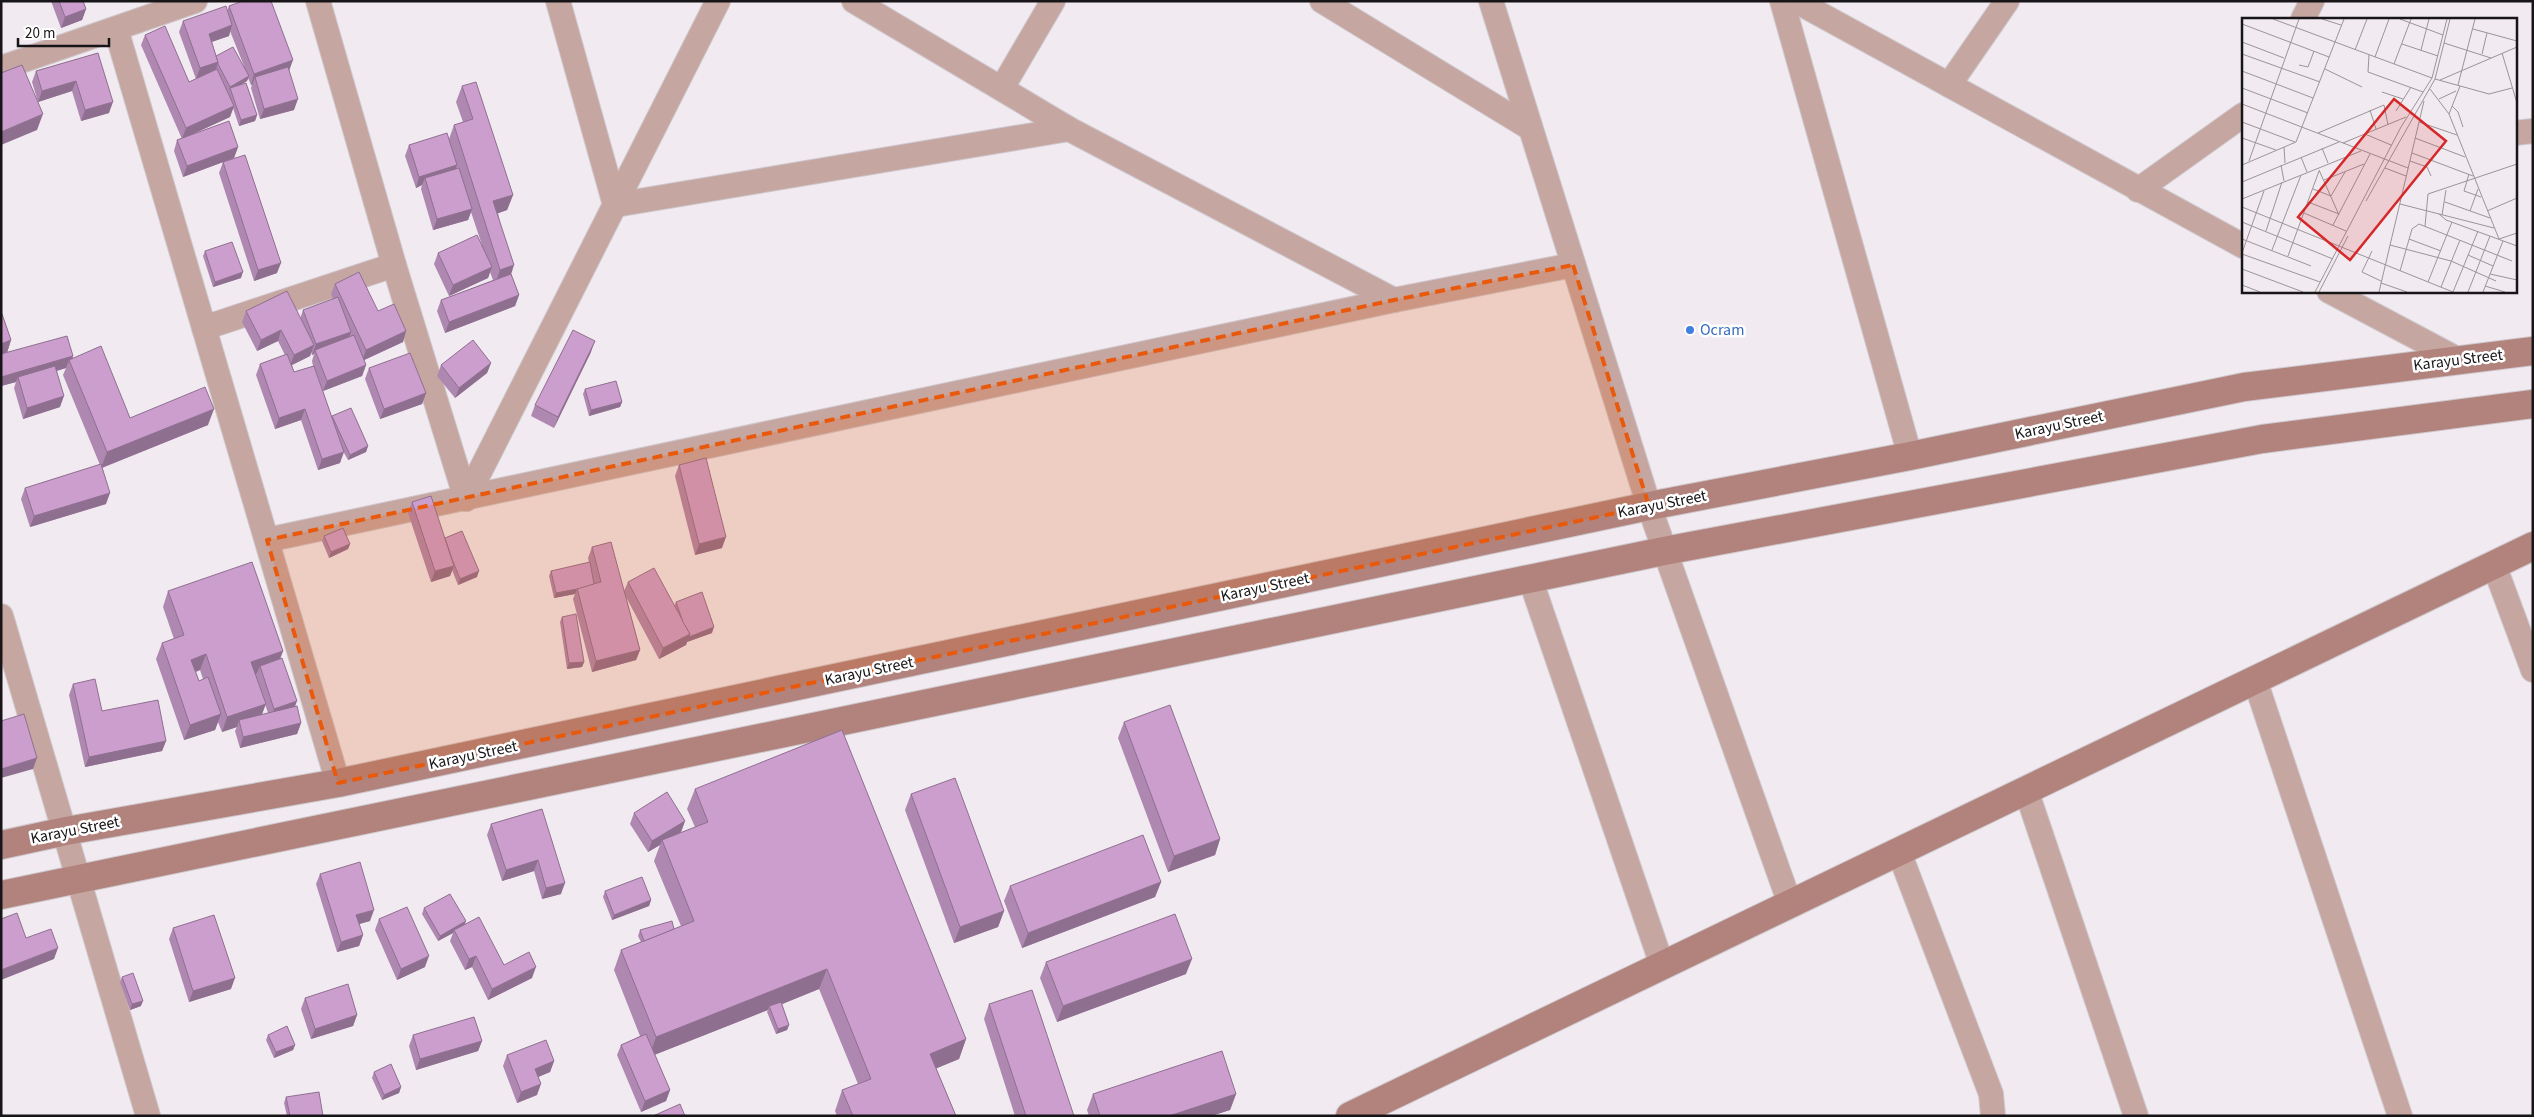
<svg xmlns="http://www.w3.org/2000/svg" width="2534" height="1117" font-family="'Source Sans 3',sans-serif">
  <rect width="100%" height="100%" fill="#f1eaf0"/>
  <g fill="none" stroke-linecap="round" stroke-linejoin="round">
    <g stroke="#cec8cd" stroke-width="26">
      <g id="street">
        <polyline points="318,1 394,265 466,499"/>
        <polyline points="558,1 615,205 1069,129"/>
        <polyline points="854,1 1069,129 1394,300"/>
        <polyline points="1322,1 1530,128"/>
        <polyline points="1491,1 1649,506 1790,904"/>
        <polyline points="1782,1 1910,456"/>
        <polyline points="1796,1 2243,246"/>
        <polyline points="2303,19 2312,1"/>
        <polyline points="116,29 338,783"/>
        <polyline points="1,68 195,1"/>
        <polyline points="1949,85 2007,1"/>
        <polyline points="1002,88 1053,1"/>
        <polyline points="2515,133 2533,131"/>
        <polyline points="2138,190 2243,115"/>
        <polyline points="2329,291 2459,360"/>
        <polyline points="204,328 394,265"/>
        <polyline points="466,499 718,1"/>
        <polyline points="267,540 1394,300 1573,265"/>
        <polyline points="2494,565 2533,670"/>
        <polyline points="1530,578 1662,965"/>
        <polyline points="1,616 148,1116"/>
        <polyline points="2255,680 2400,1116"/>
        <polyline points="2026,790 2136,1116"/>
        <polyline points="1899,852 1991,1094 1993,1116"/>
      </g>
    </g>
    <g stroke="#cec8cd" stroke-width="30">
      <g id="secondary">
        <polyline points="1,845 66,831 338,783 1649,506 1910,456 2244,387 2533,351"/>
        <polyline points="1,895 1664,551 2262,439 2533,404"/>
        <polyline points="1350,1116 2533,546"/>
      </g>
    </g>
    <use href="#street" stroke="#c6a6a1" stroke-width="24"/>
    <use href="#secondary" stroke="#b1837c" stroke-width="28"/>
  </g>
  <g fill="#af88b1" fill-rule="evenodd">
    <polygon points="51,1 83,1 86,9 82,20 61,28"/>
    <path d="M229,6L289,70L294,110L260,119L251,88L252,85H251L248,78L247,81L242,84L257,115L255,121L239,126L233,108L230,117L182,139L141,45L145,35L189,82L196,79L179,32L183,21L227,11ZM230,31L244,66L216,56L212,42L229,36Z"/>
    <polygon points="98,53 109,113 81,121 72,91 38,102 32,82 36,71"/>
    <polygon points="462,86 513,195 507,210 498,213 511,274 519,295 515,306 445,333 437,311 441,300 493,280 490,272 488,278 449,296 434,264 438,253 482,245 471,212 468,220 433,230 421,189 422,185 416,188 405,156 409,145 449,139 454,125 463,122 456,102"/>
    <polygon points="177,140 238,147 234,158 225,161 277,273 254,281 219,173 223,162 183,177 174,151"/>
    <polygon points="205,251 241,278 213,287 203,256"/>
    <path d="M335,284L378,311L406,331L403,342L364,360L366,365L362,376L323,391L317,374L332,418V416L368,446L366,452L348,460L343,451L340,463L318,470L301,420L275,429L256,375L260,364L285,355L278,341L257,351L242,322L246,311L300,319L303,310L333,299L331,294ZM311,352L312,355L314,354L312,361L313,366L294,372L292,365L310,356Z"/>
    <polygon points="1,311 11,340 7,353 73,356 73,358 130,418 208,425 102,468 106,504 30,527 21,499 25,488 100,465 63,375 66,368 57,371 60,407 23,419 14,388 16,382 1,386"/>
    <polygon points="591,352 554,428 531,416 535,405"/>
    <polygon points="491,363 487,373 455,398 437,376 441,365"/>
    <polygon points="369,368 426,393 422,404 380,419 365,379"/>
    <polygon points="585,389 622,402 620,407 589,416 583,394"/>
    <polygon points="679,465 722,548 695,555 675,476"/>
    <polygon points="412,502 445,538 477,577 458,585 452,570 450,576 431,582 408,513"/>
    <polygon points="324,536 350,544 348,549 329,558 322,541"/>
    <polygon points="592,547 624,591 628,582 674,606 676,602 712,633 687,642 686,645 659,659 626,597 640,650 636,660 592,672 573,599 575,594 554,598 549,576 551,571 589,563 588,558"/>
    <path d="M168,591L283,651L280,659L295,706L301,723L297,734L240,748L235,731L237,727L222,732L218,722L215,730L184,740L156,659L162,643L174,639L163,607ZM200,670L203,679L199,681L196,672ZM265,704L268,713L262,715Z"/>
    <polygon points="562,617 584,662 582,667 567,669 560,622"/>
    <polygon points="73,684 102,711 166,741 162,751 85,767 69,695"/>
    <polygon points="1124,722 1220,839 1215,855 1168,872 1118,738"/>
    <polygon points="695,789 966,1039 959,1059 936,1068 956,1116 837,1116 835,1111 842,1090 858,1084 819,989 782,1004 789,1025 787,1030 776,1034 767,1012 768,1010 654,1055 670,1090 666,1101 641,1112 617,1055 621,1045 640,1036 614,970 621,950 641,942 638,936 640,930 674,929 681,926 654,861 660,845 648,852 630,824 634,813 685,821 681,832 675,835 695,827 687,809"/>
    <polygon points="911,794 1004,911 998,927 954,943 905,810"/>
    <polygon points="542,809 561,894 542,899 534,871 502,881 487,835 491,824"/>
    <polygon points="320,874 370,921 359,924 363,935 359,946 337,952 316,884"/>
    <polygon points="1161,882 1155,897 1022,948 1004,901 1010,886"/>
    <polygon points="605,891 651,900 649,906 612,920 603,897"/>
    <polygon points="424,908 465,924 504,965 532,978 488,1000 472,967 465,970 450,941 453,933 438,941 422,914"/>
    <polygon points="379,919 425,967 397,980 375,930"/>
    <polygon points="173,928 231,989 189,1002 169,939"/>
    <polygon points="1046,962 1186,974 1057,1022 1040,978"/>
    <polygon points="122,977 141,1006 130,1010 120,982"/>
    <polygon points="305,998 357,1015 353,1026 311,1039 301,1009"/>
    <polygon points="989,1004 1074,1116 1015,1116 984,1019"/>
    <polygon points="268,1035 295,1045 293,1050 274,1058 266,1040"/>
    <polygon points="413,1035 482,1041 478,1051 416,1070 409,1046"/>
    <polygon points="507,1055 554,1061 550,1072 538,1077 537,1095 517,1103 503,1066"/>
    <polygon points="374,1072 401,1087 399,1093 382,1100 372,1078"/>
    <polygon points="1093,1094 1236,1094 1230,1110 1211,1116 1089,1116 1087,1110"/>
    <polygon points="286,1097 323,1116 287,1116 284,1103"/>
  </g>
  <g fill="#8f6f90">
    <polygon points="86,9 82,20 61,28 65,17"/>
    <polygon points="232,25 229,36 205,44 209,34"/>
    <polygon points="293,60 289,71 255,77 252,85 251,85 254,74"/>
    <polygon points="218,62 215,73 196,79 200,68"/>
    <polygon points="249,76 247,81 231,90 230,88 228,92 230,87"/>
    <polygon points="76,81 72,91 38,102 42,91"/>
    <polygon points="298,99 294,110 260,119 264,109"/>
    <polygon points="113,102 109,113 81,121 85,110"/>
    <polygon points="234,106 230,117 182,139 186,128"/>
    <polygon points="43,114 37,130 1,145 1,132"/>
    <polygon points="257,115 255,121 239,126 241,120"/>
    <polygon points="238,147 234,158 183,177 187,166"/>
    <polygon points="457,165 453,175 425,178 422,185 416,188 419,177"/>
    <polygon points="513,195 507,210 488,217 493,201"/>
    <polygon points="472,209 468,220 433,230 437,219"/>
    <polygon points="281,263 277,273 254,281 258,270"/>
    <polygon points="514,265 509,281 495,285 500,270"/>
    <polygon points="492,267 488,278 449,296 453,285"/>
    <polygon points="243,272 241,278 213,287 215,282"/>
    <polygon points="519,295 515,306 445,333 449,322"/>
    <polygon points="281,330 278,341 257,351 261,340"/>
    <polygon points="406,331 403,342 362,361 366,350"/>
    <polygon points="351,332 347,343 315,350 314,354 312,355 316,344"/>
    <polygon points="11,340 6,356 1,357 1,344"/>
    <polygon points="595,341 591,352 554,428 558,417"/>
    <polygon points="314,345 310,356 290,366 294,355"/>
    <polygon points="73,356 70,364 69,360 66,368 19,381 18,377 16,382 1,386 1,377"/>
    <polygon points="491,363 487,373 455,398 459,388"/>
    <polygon points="366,365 362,376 323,391 327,381"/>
    <polygon points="426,393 422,404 380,419 384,409"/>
    <polygon points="64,396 60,407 23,419 27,408"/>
    <polygon points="622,402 620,407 589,416 591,410"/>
    <polygon points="214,409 208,425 101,468 107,452"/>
    <polygon points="305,409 301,420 275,429 279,418"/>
    <polygon points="368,446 366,452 348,460 350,455"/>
    <polygon points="344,452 340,463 318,470 322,459"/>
    <polygon points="110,493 106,504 30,527 34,516"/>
    <polygon points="726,537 722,548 695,555 699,544"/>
    <polygon points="350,544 348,549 329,558 331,552"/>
    <polygon points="454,566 450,576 431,582 435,571"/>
    <polygon points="479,571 477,577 458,585 460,579"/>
    <polygon points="577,589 575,594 554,598 556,593"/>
    <polygon points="714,627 712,633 687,642 686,645 659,659 663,648 690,634"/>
    <polygon points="640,650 636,660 592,672 596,661"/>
    <polygon points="283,651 277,666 260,666 257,673 245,678 251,662"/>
    <polygon points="206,654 200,670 186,675 191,660"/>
    <polygon points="584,662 582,667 567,669 569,663"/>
    <polygon points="297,701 293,712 271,720 274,709"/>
    <polygon points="266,704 260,719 239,720 237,727 222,732 227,717"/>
    <polygon points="221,714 215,730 184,740 190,725"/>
    <polygon points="301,723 297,734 240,748 243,737"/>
    <polygon points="166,741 162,751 85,767 89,757"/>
    <polygon points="37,758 33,769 1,778 1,769"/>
    <polygon points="685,821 681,832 663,843 662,840 660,845 648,852 652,841"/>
    <polygon points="1220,839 1215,855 1168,872 1174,856"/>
    <polygon points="538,860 534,871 502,881 506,870"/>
    <polygon points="1161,882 1155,897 1022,948 1028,933"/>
    <polygon points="565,883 561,894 542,899 546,888"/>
    <polygon points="651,900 649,906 612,920 614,915"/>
    <polygon points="374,910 370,921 352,926 356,915"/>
    <polygon points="1004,911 998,927 954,943 960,927"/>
    <polygon points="466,921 464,927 454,930 453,933 438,941 440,936"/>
    <polygon points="363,935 359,946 337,952 341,942"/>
    <polygon points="58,948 54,959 1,980 1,970"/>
    <polygon points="429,956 425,967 397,980 401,969"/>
    <polygon points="476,956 472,967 465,970 469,959"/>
    <polygon points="1192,959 1186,974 1057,1022 1063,1006"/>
    <polygon points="536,967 532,978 488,1000 492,989"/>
    <polygon points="827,969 819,989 770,1009 769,1006 768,1010 649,1057 656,1037"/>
    <polygon points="235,978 231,989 189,1002 193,991"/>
    <polygon points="143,1001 141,1006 130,1010 132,1004"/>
    <polygon points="357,1015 353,1026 311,1039 315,1029"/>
    <polygon points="789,1025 787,1030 776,1034 778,1029"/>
    <polygon points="966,1039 959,1059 923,1074 930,1054"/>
    <polygon points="482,1041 478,1051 416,1070 420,1059"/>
    <polygon points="295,1045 293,1050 274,1058 276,1052"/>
    <polygon points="554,1061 550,1072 531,1080 535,1069"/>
    <polygon points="541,1084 537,1095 517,1103 521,1092"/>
    <polygon points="401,1087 399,1093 382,1100 384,1095"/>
    <polygon points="670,1090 666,1101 641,1112 645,1101"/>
    <polygon points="1236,1094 1230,1110 1211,1116 1169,1116"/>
  </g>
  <g fill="#cc9ece" stroke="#8f6f90">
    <polygon points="59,1 83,1 86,9 65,17"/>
    <polygon points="243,1 271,1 293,60 254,74 229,6"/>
    <polygon points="226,6 232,25 209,34 218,62 200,68 183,21"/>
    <polygon points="165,26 189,82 217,69 234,106 186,128 145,35"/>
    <polygon points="233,47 249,76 230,87 218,64 218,62 216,56"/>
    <polygon points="98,53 113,102 85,110 76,81 42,91 36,71"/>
    <polygon points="22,65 43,114 1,132 1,73"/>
    <polygon points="288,67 298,99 264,109 255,77"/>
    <polygon points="476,82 513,195 493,201 514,265 500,270 454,125 473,119 462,86"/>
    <polygon points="246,83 257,115 241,120 230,88"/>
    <polygon points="229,121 238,147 187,166 177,140"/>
    <polygon points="447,133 457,165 419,177 409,145"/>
    <polygon points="245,155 281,263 258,270 223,162"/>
    <polygon points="459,168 472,209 437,219 425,178"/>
    <polygon points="477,235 492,267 453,285 438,253"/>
    <polygon points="232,242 243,272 215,282 205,251"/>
    <polygon points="359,272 378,311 394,304 406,331 366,350 335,284"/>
    <polygon points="511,274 519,295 449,322 441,300"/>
    <polygon points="287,291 314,345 294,355 281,330 261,340 246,311"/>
    <polygon points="338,297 351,332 316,344 303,310"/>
    <polygon points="1,311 11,340 1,344"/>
    <polygon points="573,330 595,341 558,417 535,405"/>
    <polygon points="354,335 366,365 327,381 315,350"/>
    <polygon points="67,336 73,356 1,377 1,354"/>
    <polygon points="473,340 491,363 459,388 441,365"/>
    <polygon points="101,346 130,418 205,387 214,409 107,452 69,360"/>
    <polygon points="410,353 426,393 384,409 369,368"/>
    <polygon points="287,354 294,372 314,366 344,452 322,459 305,409 279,418 260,364"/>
    <polygon points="55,366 64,396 27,408 18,377"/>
    <polygon points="616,381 622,402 591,410 585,389"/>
    <polygon points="351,408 368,446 350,455 332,416"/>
    <polygon points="706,458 726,537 699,544 679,465"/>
    <polygon points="101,464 110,493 34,516 25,488"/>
    <polygon points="431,496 454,566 435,571 412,502"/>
    <polygon points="343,528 350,544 331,552 324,536"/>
    <polygon points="462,531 479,571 460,579 452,559 445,538"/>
    <polygon points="611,542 640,650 596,661 577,588 601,582 592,547"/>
    <polygon points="252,562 283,651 251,662 266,704 227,717 206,654 191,660 199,681 208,677 221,714 190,725 162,643 184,635 168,591"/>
    <polygon points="590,562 594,584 577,589 556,593 551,571"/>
    <polygon points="654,568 690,634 663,648 628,582"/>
    <polygon points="702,592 714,627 689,637 690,634 683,622 676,602"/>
    <polygon points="576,614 584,662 569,663 562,617"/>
    <polygon points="282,658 297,701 274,709 260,666"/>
    <polygon points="95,679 102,711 158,700 166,741 89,757 73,684"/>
    <polygon points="1170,705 1220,839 1174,856 1124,722"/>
    <polygon points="297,706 301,723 243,737 239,720"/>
    <polygon points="24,714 37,758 1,769 1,721"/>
    <polygon points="842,730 966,1039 930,1054 956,1116 853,1116 842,1090 871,1079 827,969 656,1037 621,950 694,921 662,840 708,822 695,789"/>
    <polygon points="955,778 1004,911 960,927 911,794"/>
    <polygon points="667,792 685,821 652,841 634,813"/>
    <polygon points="542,809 565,883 546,888 538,860 506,870 491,824"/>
    <polygon points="1143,835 1161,882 1028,933 1010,886"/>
    <polygon points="360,862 374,910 356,915 363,935 341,942 320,874"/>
    <polygon points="642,877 651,900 614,915 605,891"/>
    <polygon points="450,894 466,921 440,936 424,908"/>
    <polygon points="407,907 429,956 401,969 379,919"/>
    <polygon points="17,913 26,938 51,929 58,948 1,970 1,919"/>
    <polygon points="1175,914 1192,959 1063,1006 1046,962"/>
    <polygon points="214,915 235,978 193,991 173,928"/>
    <polygon points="479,917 504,965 529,952 536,967 492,989 476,956 469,959 454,930"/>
    <polygon points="672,921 674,929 644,941 640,930"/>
    <polygon points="133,973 143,1001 132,1004 122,977"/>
    <polygon points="348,984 357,1015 315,1029 305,998"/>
    <polygon points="1032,990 1074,1116 1026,1116 989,1004"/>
    <polygon points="781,1002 789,1025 778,1029 769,1006"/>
    <polygon points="474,1017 482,1041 420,1059 413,1035"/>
    <polygon points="287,1026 295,1045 276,1052 268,1035"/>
    <polygon points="646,1034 670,1090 645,1101 621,1045"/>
    <polygon points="546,1040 554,1061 535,1069 541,1084 521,1092 507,1055"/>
    <polygon points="1222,1051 1236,1094 1169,1116 1100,1116 1093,1094"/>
    <polygon points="391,1064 401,1087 384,1095 374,1072"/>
    <polygon points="319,1092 323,1116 290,1116 286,1097"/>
    <polygon points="680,1104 685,1116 653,1116"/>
  </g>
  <path fill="#e8590c" fill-opacity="0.2" stroke="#e8590c" stroke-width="4" stroke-dasharray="10 6" stroke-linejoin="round" d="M1573,265L1649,506L338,783L267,540L1394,300Z"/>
  <circle fill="#3f7fe0" stroke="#fff" stroke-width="2" cx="1690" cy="330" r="5"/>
  <g text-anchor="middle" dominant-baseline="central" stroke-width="5" stroke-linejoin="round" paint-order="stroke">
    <g font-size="16" fill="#366cbe" stroke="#fff" text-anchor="start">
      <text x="1700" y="330">Ocram</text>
    </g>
    <g font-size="16" fill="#171517" stroke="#fff">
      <text transform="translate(2458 360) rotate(-7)">Karayu Street</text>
      <text transform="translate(2059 425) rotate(-12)">Karayu Street</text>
      <text transform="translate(1662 504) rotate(-11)">Karayu Street</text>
      <text transform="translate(1265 587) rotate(-12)">Karayu Street</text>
      <text transform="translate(869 671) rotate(-12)">Karayu Street</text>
      <text transform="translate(473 755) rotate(-12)">Karayu Street</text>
      <text transform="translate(75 830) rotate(-11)">Karayu Street</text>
    </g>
  </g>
  <g transform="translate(2242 18)">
    <rect width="275" height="275" fill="#f1eaf0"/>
    <path fill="none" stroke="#9a9599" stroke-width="1" d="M31,1L190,60M80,1L99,7M158,1L201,17M0,6L87,39M231,11L275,23M0,24L42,40M202,25L249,40M160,26L196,38M113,32L125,1M179,32L187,1M260,35L275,85M0,36L78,64M240,36L245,15M127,37L126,54L181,74M133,39L147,1M152,46L169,1M57,47L66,49L72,33M83,51L120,69M0,53L71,80M193,61L247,76L270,70M198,62L275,29M216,67L233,1M0,70L66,95M188,71L207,96L257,221L275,215M140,74L161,81M197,81L214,73M0,86L166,150M210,88L216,94L221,109M128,92L134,111M154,93L169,69M207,96L218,68M0,104L53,124M177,104L215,117M76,115L142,87L146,107M123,116L149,127M0,120L34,132M173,120L223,139M101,125L164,99M42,129L43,145M80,130L86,145M170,135L231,158M59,139L65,154M7,143L57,1M168,143L185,149L189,158M0,147L54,124L102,1M39,147L42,163M143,150L164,158M77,152L97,197M227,156L222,173L239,179M82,162L122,146M0,164L97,124M71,171L89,178L103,154M0,181L119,133M124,183L193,61L208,1M66,184L97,196M203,184L248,200M158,186L252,210M0,189L211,274M228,193L236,171M245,193L275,180M62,195L104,213M197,196L204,202L275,228M200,197L204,172M0,204L91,241M91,207L128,136M183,208L186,176L275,146M24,213L40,164M0,221L69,248M167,221L199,233M148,227L209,243L254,263M30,232L59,157M130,233L120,254L139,263M0,235L22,173M0,236L78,264M226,237L251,248M46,238L77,153M0,251L61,274M158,253L170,211L177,206L270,243M248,256L275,262M186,264L210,204M139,265L165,274M0,267L18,274M243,268L263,274M199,269L218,222M73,274L159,109L190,60L205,1M77,274L106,218M137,274L182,83M211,274L236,213M226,274L248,218M241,274L261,223"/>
    <path fill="#d62828" fill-opacity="0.15" stroke="#d62828" stroke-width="2.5" d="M152,81L204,123L108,242L56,199Z"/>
    <rect width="275" height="275" fill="none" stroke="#171517" stroke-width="2.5"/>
  </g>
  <rect width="2534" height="1117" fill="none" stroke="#171517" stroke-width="5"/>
  <path d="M18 38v8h91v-8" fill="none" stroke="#171517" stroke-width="2.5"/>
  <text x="25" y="38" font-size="15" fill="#171517" stroke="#ffffff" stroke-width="4" paint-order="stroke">20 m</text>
</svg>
